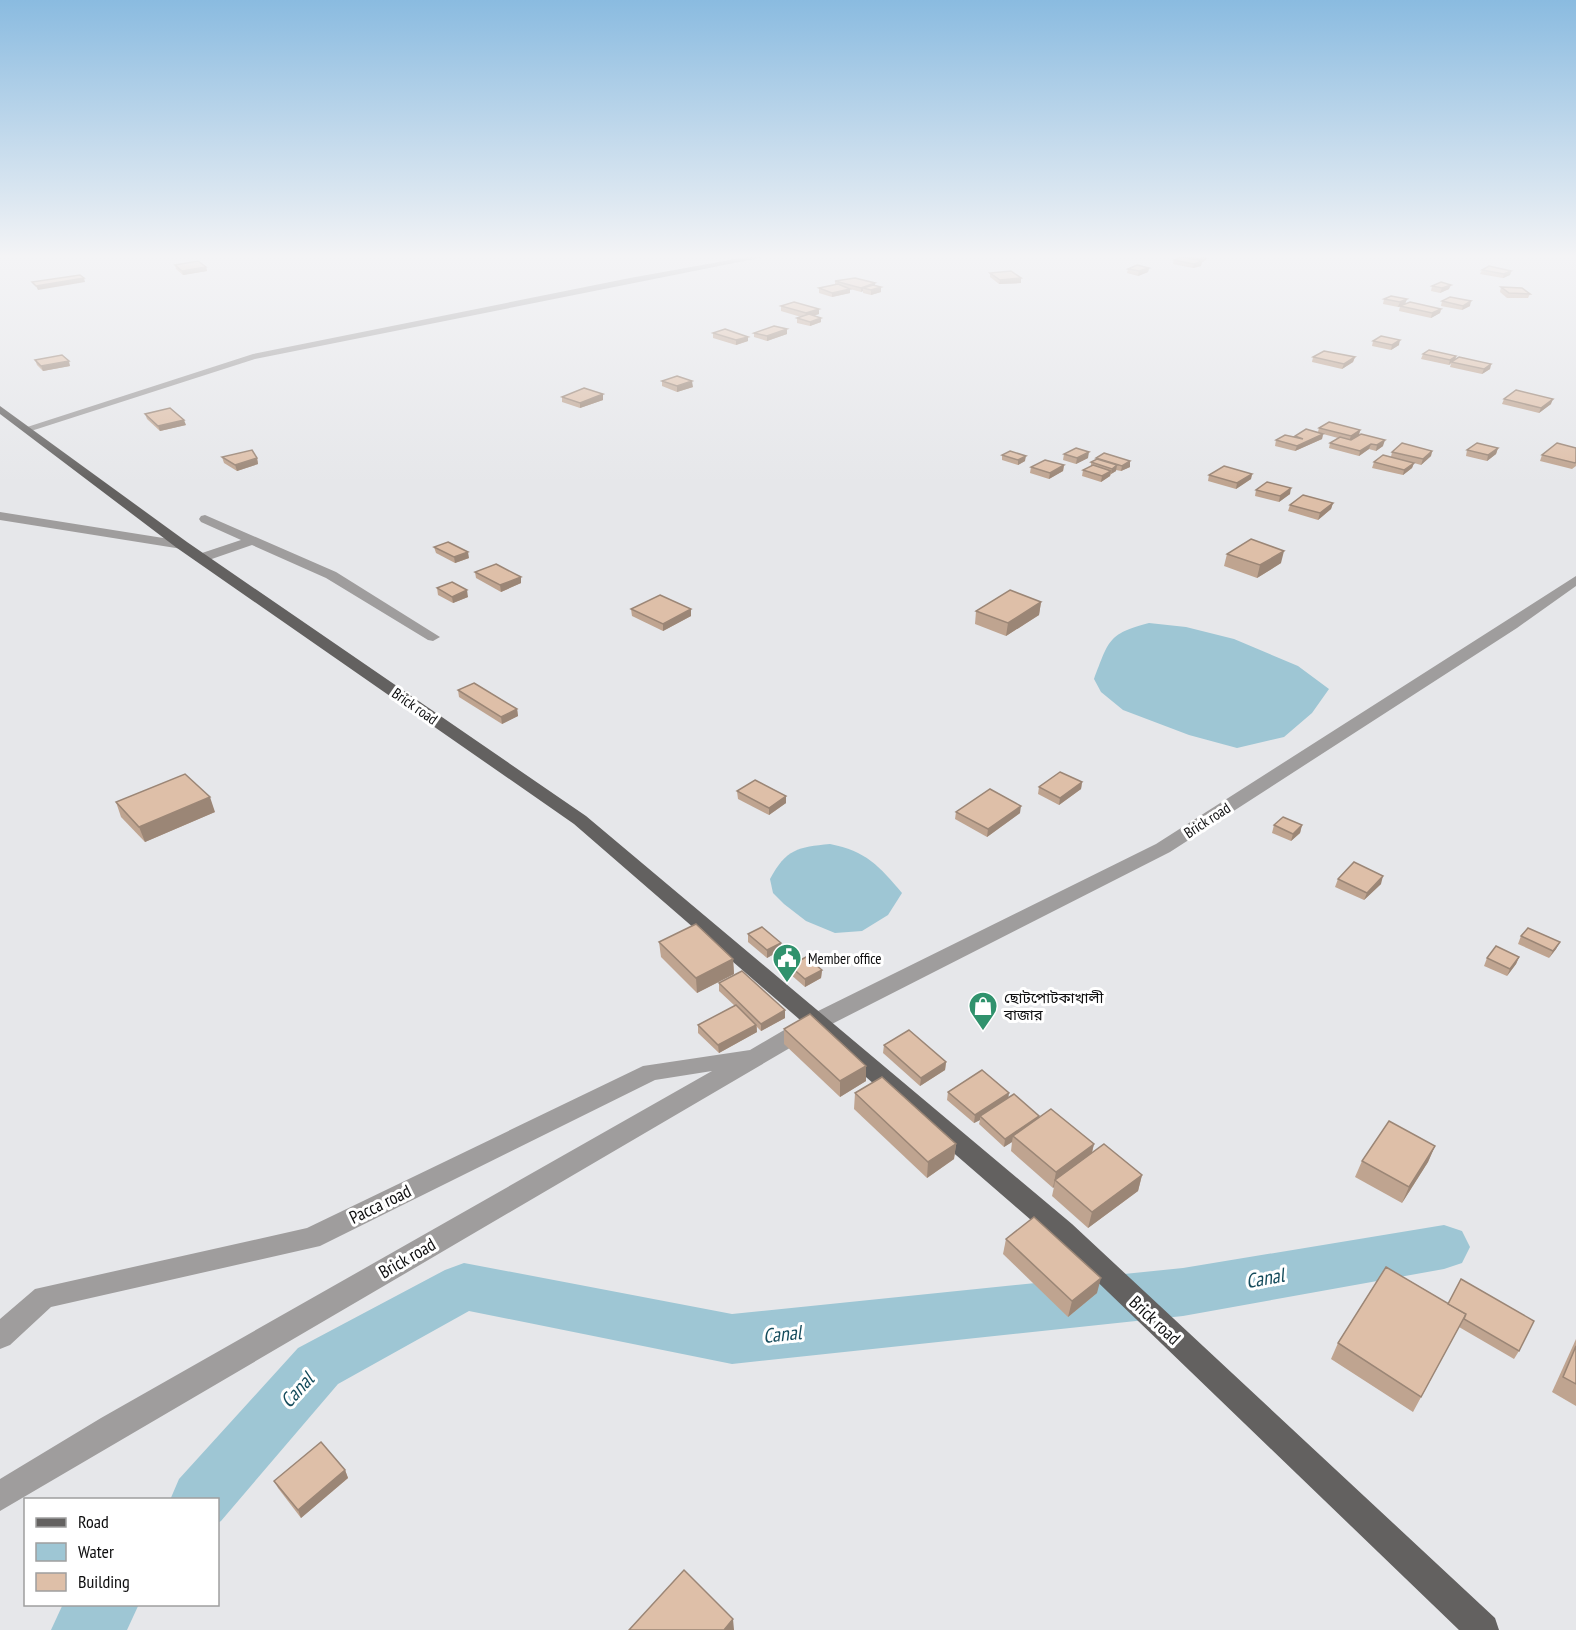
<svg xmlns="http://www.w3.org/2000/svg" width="1576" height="1630" font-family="'PT Sans Narrow','Noto Sans Bengali',sans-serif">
  <rect width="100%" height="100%" fill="#e6e7ea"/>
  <g fill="#9ec6d4">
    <path d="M1149,623L1186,627L1234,639L1298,666L1329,689L1312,713L1284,737L1237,748L1189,735L1123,710L1101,692L1094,679C1109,641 1107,634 1149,623Z"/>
    <path d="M830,844C866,851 879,866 902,893L888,915L862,931L835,933L806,921L784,904L773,893L770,879C786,849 798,847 830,844Z"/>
  </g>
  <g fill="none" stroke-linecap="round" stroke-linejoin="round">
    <g fill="#9ec6d4" fill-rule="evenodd">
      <polygon points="1444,1225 1462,1231 1470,1247 1462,1263 1444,1269 1183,1316 732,1364 469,1311 338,1384 221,1521 218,1523 218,1500 170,1500 179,1479 298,1348 445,1270 464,1263 732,1314 1183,1268"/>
      <polygon points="63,1604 139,1604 127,1630 51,1630"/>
    </g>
    <g fill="#9f9d9d" fill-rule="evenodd">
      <polygon points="752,256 769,256 255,359 31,431 27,432 21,429 253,354 630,278"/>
      <polygon points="0,512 182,541 189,545 182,549 0,520"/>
      <polygon points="205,515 336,572 440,637 433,641 428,640 326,578 252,545 206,561 196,561 194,558 196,555 241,540 201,522 199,519 201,516"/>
      <polygon points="1576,576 1576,586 1517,628 1170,852 824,1028 0,1511 0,1479 101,1418 712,1071 655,1080 320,1246 51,1307 10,1345 0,1349 0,1319 35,1289 307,1228 643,1066 750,1050 808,1016 1156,844"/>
    </g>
    <polygon fill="#636160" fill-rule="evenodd" points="0,406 187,542 586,816 1072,1224 1495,1618 1499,1630 1459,1630 1054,1240 574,824 177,548 0,414"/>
  </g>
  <g fill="#bfa490">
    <polygon points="1176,256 1207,256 1206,260 1202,262 1201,266 1193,268 1173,264 1174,260 1177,259 1175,258"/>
    <polygon points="175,265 206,267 207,271 183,275 176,269"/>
    <polygon points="1149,268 1148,272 1138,276 1127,273 1128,269"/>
    <polygon points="1482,270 1511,271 1510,275 1503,278 1480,274"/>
    <polygon points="990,273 1021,278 1021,283 999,284 990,277"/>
    <polygon points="835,281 875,283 875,286 881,292 871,295 863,293 863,291 861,292 850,289 850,293 832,297 819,293 819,288 835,285"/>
    <polygon points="1432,286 1449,289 1440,293 1431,291"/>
    <polygon points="1501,287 1530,294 1528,298 1507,298 1500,292"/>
    <polygon points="1384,299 1407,299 1405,304 1398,307 1383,304"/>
    <polygon points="1442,301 1470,306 1462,310 1441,306"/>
    <polygon points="781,306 819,309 819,314 814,316 821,318 821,322 810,326 797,323 797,318 801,317 781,311"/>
    <polygon points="1400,306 1441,309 1440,313 1431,318 1399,311"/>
    <polygon points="713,333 748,341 736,345 713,338"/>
    <polygon points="754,333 787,334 767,341 754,337"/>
    <polygon points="1373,341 1399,345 1391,350 1372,346"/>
    <polygon points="1423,354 1456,356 1455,360 1491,364 1490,369 1482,374 1450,367 1451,364 1449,365 1421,359"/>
    <polygon points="1313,357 1355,357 1353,362 1342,369 1312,362"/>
    <polygon points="35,360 70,366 43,371 37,365"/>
    <polygon points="662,381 693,387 677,392 662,386"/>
    <polygon points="603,394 603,400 580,408 562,402 562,397"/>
    <polygon points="1504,399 1551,404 1539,413 1502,404"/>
    <polygon points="145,414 186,425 160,431 147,419"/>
    <polygon points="1319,428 1360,430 1359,435 1383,446 1376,451 1369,449 1359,456 1329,448 1330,443 1338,438 1323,434 1322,439 1295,451 1275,446 1276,440 1318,432"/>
    <polygon points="1498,448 1496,454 1487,461 1466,456 1467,450"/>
    <polygon points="1576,448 1576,466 1572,469 1540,461 1542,455"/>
    <polygon points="1432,451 1431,456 1421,465 1414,463 1412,468 1403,475 1372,468 1374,462 1391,457 1392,452"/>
    <polygon points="1064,454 1088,458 1076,464 1063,460"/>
    <polygon points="1002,455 1025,461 1018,465 1002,460"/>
    <polygon points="222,457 257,458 258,464 237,471 224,463"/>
    <polygon points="1096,458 1130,461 1130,467 1121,471 1116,470 1116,471 1111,474 1110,476 1101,482 1082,476 1083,470 1091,466 1091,462 1096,460"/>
    <polygon points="1064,465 1063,471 1049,479 1030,473 1031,467"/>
    <polygon points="1252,474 1251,479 1236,489 1208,481 1209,475"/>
    <polygon points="1256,490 1290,494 1279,502 1255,496"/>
    <polygon points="1333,503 1331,509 1318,520 1288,511 1290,505"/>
    <polygon points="434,547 469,558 455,563 436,553"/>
    <polygon points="1227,554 1281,563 1257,578 1224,566"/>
    <polygon points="475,572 521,577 521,583 501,592 476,578"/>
    <polygon points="437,588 468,597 453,603 438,595"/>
    <polygon points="1041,602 1039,615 1006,636 975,624 976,611"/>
    <polygon points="631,609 691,616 663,631 632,616"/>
    <polygon points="458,690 517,709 518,716 502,724 459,697"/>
    <polygon points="1082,782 1081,789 1059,805 1038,794 1039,787"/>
    <polygon points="737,791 786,803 769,815 738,799"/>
    <polygon points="116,802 215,812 145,842 121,817"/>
    <polygon points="956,812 1020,813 987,837 955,819"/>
    <polygon points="1274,825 1302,825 1300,833 1291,841 1272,833"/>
    <polygon points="1338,879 1381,884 1364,900 1335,887"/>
    <polygon points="748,934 781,950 767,958 748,942"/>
    <polygon points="1521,936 1560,942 1556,949 1549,958 1518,944"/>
    <polygon points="659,942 733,959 734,974 697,993 661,957"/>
    <polygon points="1519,957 1516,964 1507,976 1484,966 1487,958"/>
    <polygon points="790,966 822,970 821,978 805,987 790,974"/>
    <polygon points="719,983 785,1010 785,1018 761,1031 757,1027 757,1032 719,1053 698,1033 698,1025 735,1006 719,991"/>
    <polygon points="784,1029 866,1066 866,1081 840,1097 784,1044"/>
    <polygon points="884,1045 946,1062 945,1070 920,1086 883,1053"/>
    <polygon points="948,1092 1008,1097 1039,1118 1094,1144 1092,1153 1142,1175 1138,1191 1088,1228 1052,1196 1054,1187 1053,1188 1011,1151 1012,1142 1004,1147 979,1124 980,1120 974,1123 947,1100"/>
    <polygon points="855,1093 956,1144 954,1159 927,1178 854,1109"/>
    <polygon points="1435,1146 1428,1162 1402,1203 1355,1177 1362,1161"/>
    <polygon points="1006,1239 1097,1293 1068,1317 1003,1254"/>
    <polygon points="1386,1267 1519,1351 1514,1359 1459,1327 1413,1412 1331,1359 1338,1343"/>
    <polygon points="1576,1339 1576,1406 1552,1392"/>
    <polygon points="345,1470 348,1478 301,1518 278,1488 274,1481"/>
  </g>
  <g fill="#9b8676">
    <polygon points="1207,256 1206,260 1202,262 1201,266 1193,268 1194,264 1198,263 1199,259"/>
    <polygon points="206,267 207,271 183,275 182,271"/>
    <polygon points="1149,268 1148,272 1138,276 1139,271"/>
    <polygon points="1511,271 1510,275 1503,278 1504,274"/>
    <polygon points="84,278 85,282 38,290 36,286"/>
    <polygon points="1021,278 1021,283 999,284 1000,280"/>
    <polygon points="875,283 875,288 863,288 863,291 861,292 861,288"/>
    <polygon points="1451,285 1449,289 1440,293 1442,288"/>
    <polygon points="881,287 881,292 871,295 871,290"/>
    <polygon points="850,289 850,293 832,297 832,293"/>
    <polygon points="1407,299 1405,304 1398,307 1400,302"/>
    <polygon points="1471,301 1470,306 1462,310 1463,306"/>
    <polygon points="819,309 819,314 805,318 806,313"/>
    <polygon points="1441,309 1440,313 1431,318 1432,313"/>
    <polygon points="821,318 821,322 810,326 810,322"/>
    <polygon points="787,329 787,334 767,341 767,336"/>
    <polygon points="748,337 748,341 736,345 736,340"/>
    <polygon points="1400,340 1399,345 1391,350 1392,345"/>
    <polygon points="1456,356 1455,361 1451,362 1449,365 1450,360"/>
    <polygon points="1355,357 1353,362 1342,369 1344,364"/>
    <polygon points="69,361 70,366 43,371 41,366"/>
    <polygon points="1491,364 1490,369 1482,374 1484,369"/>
    <polygon points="692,381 693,387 677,392 677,386"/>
    <polygon points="603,394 603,400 580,408 580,403"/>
    <polygon points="1553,399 1551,404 1539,413 1541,408"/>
    <polygon points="184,420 186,425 160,431 158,426"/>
    <polygon points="1360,430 1359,435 1349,441 1351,436"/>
    <polygon points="1323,434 1322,439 1295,451 1297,446"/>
    <polygon points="1385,440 1383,446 1376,451 1377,445"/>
    <polygon points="1371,444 1369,449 1359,456 1360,451"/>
    <polygon points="1498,448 1496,454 1487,461 1488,455"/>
    <polygon points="1432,451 1431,456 1421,465 1423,459"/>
    <polygon points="1089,452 1088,458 1076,464 1077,458"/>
    <polygon points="1026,456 1025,461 1018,465 1018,460"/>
    <polygon points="257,458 258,464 237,471 235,465"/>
    <polygon points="1130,461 1130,467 1121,471 1122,466"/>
    <polygon points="1414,463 1412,468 1403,475 1404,470"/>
    <polygon points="1064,465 1063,471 1049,479 1050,473"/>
    <polygon points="1117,465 1116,471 1111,474 1112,469"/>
    <polygon points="1111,471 1110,476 1101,482 1102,476"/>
    <polygon points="1252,474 1251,479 1236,489 1237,483"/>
    <polygon points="1291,488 1290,494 1279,502 1280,496"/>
    <polygon points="1333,503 1331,509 1318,520 1320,513"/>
    <polygon points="1284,551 1281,563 1257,578 1260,565"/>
    <polygon points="468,552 469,558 455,563 454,557"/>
    <polygon points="521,577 521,583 501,592 500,585"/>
    <polygon points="467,590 468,597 453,603 452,597"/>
    <polygon points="1041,602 1039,615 1006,636 1008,623"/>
    <polygon points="691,609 691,616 663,631 663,624"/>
    <polygon points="517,709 518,716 502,724 501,717"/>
    <polygon points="1082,782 1081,789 1059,805 1060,798"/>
    <polygon points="786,796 786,803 769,815 769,808"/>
    <polygon points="210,797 215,812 145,842 139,827"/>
    <polygon points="1021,806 1020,813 987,837 988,829"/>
    <polygon points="1302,825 1300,833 1291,841 1293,834"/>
    <polygon points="1383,876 1381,884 1364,900 1367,893"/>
    <polygon points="1560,942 1556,949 1549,958 1553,951"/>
    <polygon points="781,943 781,950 767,958 767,950"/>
    <polygon points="1519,957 1516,964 1507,976 1510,969"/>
    <polygon points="733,959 734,974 697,993 696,978"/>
    <polygon points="822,970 821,978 805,987 805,979"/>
    <polygon points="785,1010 785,1018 761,1031 761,1024"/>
    <polygon points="756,1025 757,1032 719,1053 718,1045"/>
    <polygon points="946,1062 945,1070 920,1086 921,1078"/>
    <polygon points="866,1066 866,1081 840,1097 840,1081"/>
    <polygon points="1009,1093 1008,1101 980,1116 980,1120 974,1123 975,1115"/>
    <polygon points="1039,1116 1038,1124 1013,1136 1012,1142 1004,1147 1005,1139"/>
    <polygon points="956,1144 954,1159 927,1178 928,1162"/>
    <polygon points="1094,1144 1090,1159 1055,1180 1054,1187 1053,1188 1056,1172"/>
    <polygon points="1435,1146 1428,1162 1402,1203 1409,1187"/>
    <polygon points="1142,1175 1138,1191 1088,1228 1092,1212"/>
    <polygon points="1101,1278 1097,1293 1068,1317 1072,1301"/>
    <polygon points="345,1470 348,1478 301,1518 298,1510"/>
    <polygon points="733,1619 734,1630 724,1630"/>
  </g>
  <g fill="#debfa8" stroke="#9b8676" stroke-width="1.5">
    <polygon points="1184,256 1207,256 1199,259"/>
    <polygon points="1183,257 1202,261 1194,264 1174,260"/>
    <polygon points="198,261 206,267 182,271 175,265"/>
    <polygon points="1137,265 1149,268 1139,271 1128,269"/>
    <polygon points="1489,266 1511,271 1504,274 1482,270"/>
    <polygon points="1011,271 1021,278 1000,280 990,273"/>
    <polygon points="80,275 84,278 36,286 32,282"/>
    <polygon points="855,278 875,283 861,288 835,281"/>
    <polygon points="1441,282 1451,285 1442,288 1432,286"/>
    <polygon points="838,284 850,289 832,293 819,288"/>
    <polygon points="873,285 881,287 871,290 863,288"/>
    <polygon points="1501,287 1522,288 1530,294 1509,293"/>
    <polygon points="1391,296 1407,299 1400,302 1384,299"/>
    <polygon points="1450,297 1471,301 1463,306 1442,301"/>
    <polygon points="794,302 819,309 806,313 781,306"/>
    <polygon points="1410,302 1441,309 1432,313 1400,306"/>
    <polygon points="809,314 821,318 810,322 797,318"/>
    <polygon points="774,326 787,329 767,336 754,333"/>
    <polygon points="725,329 748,337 736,340 713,333"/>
    <polygon points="1381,336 1400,340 1392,345 1373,341"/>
    <polygon points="1429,350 1456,356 1450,360 1423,354"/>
    <polygon points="1324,351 1355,357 1344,364 1313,357"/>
    <polygon points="62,355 69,361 41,366 35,360"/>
    <polygon points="1459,357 1491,364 1484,369 1451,362"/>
    <polygon points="677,376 692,381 677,386 662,381"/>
    <polygon points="584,388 603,394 580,403 562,397"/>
    <polygon points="1516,390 1553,399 1541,408 1504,399"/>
    <polygon points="170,408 184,420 158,426 145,414"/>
    <polygon points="1329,422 1360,430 1351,436 1319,428"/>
    <polygon points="1306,429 1323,434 1297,446 1276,440 1285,435 1303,439 1295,436"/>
    <polygon points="1361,434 1385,440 1377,445 1371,444 1360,451 1330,443 1340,437 1351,440"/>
    <polygon points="1402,443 1432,451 1423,459 1392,452"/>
    <polygon points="1477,443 1498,448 1488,455 1467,450"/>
    <polygon points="1557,443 1576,448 1576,462 1575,463 1542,455"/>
    <polygon points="1076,448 1089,452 1077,458 1064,454"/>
    <polygon points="252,450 257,458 235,465 222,457"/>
    <polygon points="1010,451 1026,456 1018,460 1002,455"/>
    <polygon points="1104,453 1130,461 1122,466 1096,458"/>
    <polygon points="1383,455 1414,463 1404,470 1374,462"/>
    <polygon points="1097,459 1117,465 1112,469 1091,462"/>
    <polygon points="1045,460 1064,465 1050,473 1031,467"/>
    <polygon points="1093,465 1111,471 1102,476 1083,470"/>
    <polygon points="1224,466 1252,474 1237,483 1209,475"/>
    <polygon points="1267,482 1291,488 1280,496 1256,490"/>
    <polygon points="1303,495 1333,503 1320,513 1290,505"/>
    <polygon points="1251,539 1284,551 1260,565 1227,554"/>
    <polygon points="448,542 468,552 454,557 434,547"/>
    <polygon points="496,564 521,577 500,585 475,572"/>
    <polygon points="452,582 467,590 452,597 437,588"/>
    <polygon points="1010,590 1041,602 1008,623 976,611"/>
    <polygon points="660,595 691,609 663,624 631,609"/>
    <polygon points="474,683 517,709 501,717 458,690"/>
    <polygon points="1060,772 1082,782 1060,798 1039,787"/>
    <polygon points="185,774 210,797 139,827 116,802"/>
    <polygon points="755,780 786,796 769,808 737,791"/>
    <polygon points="990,789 1021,806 988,829 956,812"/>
    <polygon points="1283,817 1302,825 1293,834 1274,825"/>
    <polygon points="1354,862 1383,876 1367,893 1338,879"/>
    <polygon points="696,924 733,959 696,978 659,942"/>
    <polygon points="762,927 781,943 767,950 748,934"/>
    <polygon points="1528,928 1560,942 1553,951 1521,936"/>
    <polygon points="1496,946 1519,957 1510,969 1487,958"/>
    <polygon points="806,957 822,970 805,979 790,966"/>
    <polygon points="742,971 785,1010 761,1024 719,983"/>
    <polygon points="736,1005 756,1025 718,1045 698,1025"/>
    <polygon points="810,1014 866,1066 840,1081 784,1029"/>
    <polygon points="909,1030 946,1062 921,1078 884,1045"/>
    <polygon points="982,1070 1009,1093 975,1115 948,1092"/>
    <polygon points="882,1077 956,1144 928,1162 855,1093"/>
    <polygon points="1014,1094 1039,1116 1005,1139 980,1116"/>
    <polygon points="1051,1109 1094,1144 1056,1172 1013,1136"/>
    <polygon points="1389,1121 1435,1146 1409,1187 1362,1161"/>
    <polygon points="1104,1144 1142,1175 1092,1212 1055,1180"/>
    <polygon points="1034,1217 1101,1278 1072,1301 1006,1239"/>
    <polygon points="1386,1267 1466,1314 1421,1397 1338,1343"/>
    <polygon points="1461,1279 1534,1321 1519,1351 1464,1319 1466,1314 1448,1304"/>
    <polygon points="1576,1346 1576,1384 1563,1377"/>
    <polygon points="321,1442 345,1470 298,1510 274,1481"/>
    <polygon points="684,1570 733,1619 724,1630 629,1630"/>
  </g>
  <linearGradient id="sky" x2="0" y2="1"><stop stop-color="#8abbe0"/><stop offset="0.53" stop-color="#f4f4f6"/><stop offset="1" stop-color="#f4f4f6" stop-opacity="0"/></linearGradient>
  <rect width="1576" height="484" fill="url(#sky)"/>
  <defs>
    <g id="civic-pin" transform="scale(1.5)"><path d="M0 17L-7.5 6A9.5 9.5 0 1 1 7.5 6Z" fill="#30926d" stroke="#fff"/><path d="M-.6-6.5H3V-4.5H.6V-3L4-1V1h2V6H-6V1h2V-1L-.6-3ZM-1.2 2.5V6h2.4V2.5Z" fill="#fff"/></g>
    <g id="shop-pin" transform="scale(1.5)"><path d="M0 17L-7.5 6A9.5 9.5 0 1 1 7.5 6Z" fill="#30926d" stroke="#fff"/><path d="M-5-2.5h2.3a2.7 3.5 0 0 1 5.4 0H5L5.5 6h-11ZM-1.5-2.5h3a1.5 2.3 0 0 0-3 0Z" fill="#fff"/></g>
  </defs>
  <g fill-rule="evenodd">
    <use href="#civic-pin" x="787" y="958"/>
    <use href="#shop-pin" x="983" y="1006"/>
  </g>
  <g text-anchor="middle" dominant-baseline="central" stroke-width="6" stroke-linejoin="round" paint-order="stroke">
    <g font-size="15" fill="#0e0e0f" stroke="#fff">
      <text transform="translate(415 706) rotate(35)">Brick road</text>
      <text transform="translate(1207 820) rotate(-33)">Brick road</text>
    </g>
    <g font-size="15" fill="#0e0e0f" stroke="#fff" text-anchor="start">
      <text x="808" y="958">Member office</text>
      <text x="1004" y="997">ছোটপোটকাখালী<tspan x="1004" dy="17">বাজার</tspan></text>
    </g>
    <g font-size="18" fill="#0e0e0f" stroke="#fff">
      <text transform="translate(380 1204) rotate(-26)">Pacca road</text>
      <text transform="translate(407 1258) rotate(-30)">Brick road</text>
      <text transform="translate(1155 1320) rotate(43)">Brick road</text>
    </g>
    <g font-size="20" font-style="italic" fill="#154c5c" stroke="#fff">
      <text transform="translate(1265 1278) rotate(-10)">Canal</text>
      <text transform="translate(782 1334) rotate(-6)">Canal</text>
      <text transform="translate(297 1390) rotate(-48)">Canal</text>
    </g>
  </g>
  <rect x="24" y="1498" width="195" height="108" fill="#ffffff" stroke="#9f9f9f" stroke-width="1.5"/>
  <rect x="36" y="1518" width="30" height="9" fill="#636160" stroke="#9f9f9f" stroke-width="1.5"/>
  <text x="78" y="1528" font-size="18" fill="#0e0e0f">Road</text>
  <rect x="36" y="1543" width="30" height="18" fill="#9ec6d4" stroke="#9f9f9f" stroke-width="1.5"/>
  <text x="78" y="1558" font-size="18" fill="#0e0e0f">Water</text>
  <rect x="36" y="1573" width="30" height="18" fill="#debfa8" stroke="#9f9f9f" stroke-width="1.5"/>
  <text x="78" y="1588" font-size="18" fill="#0e0e0f">Building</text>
</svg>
